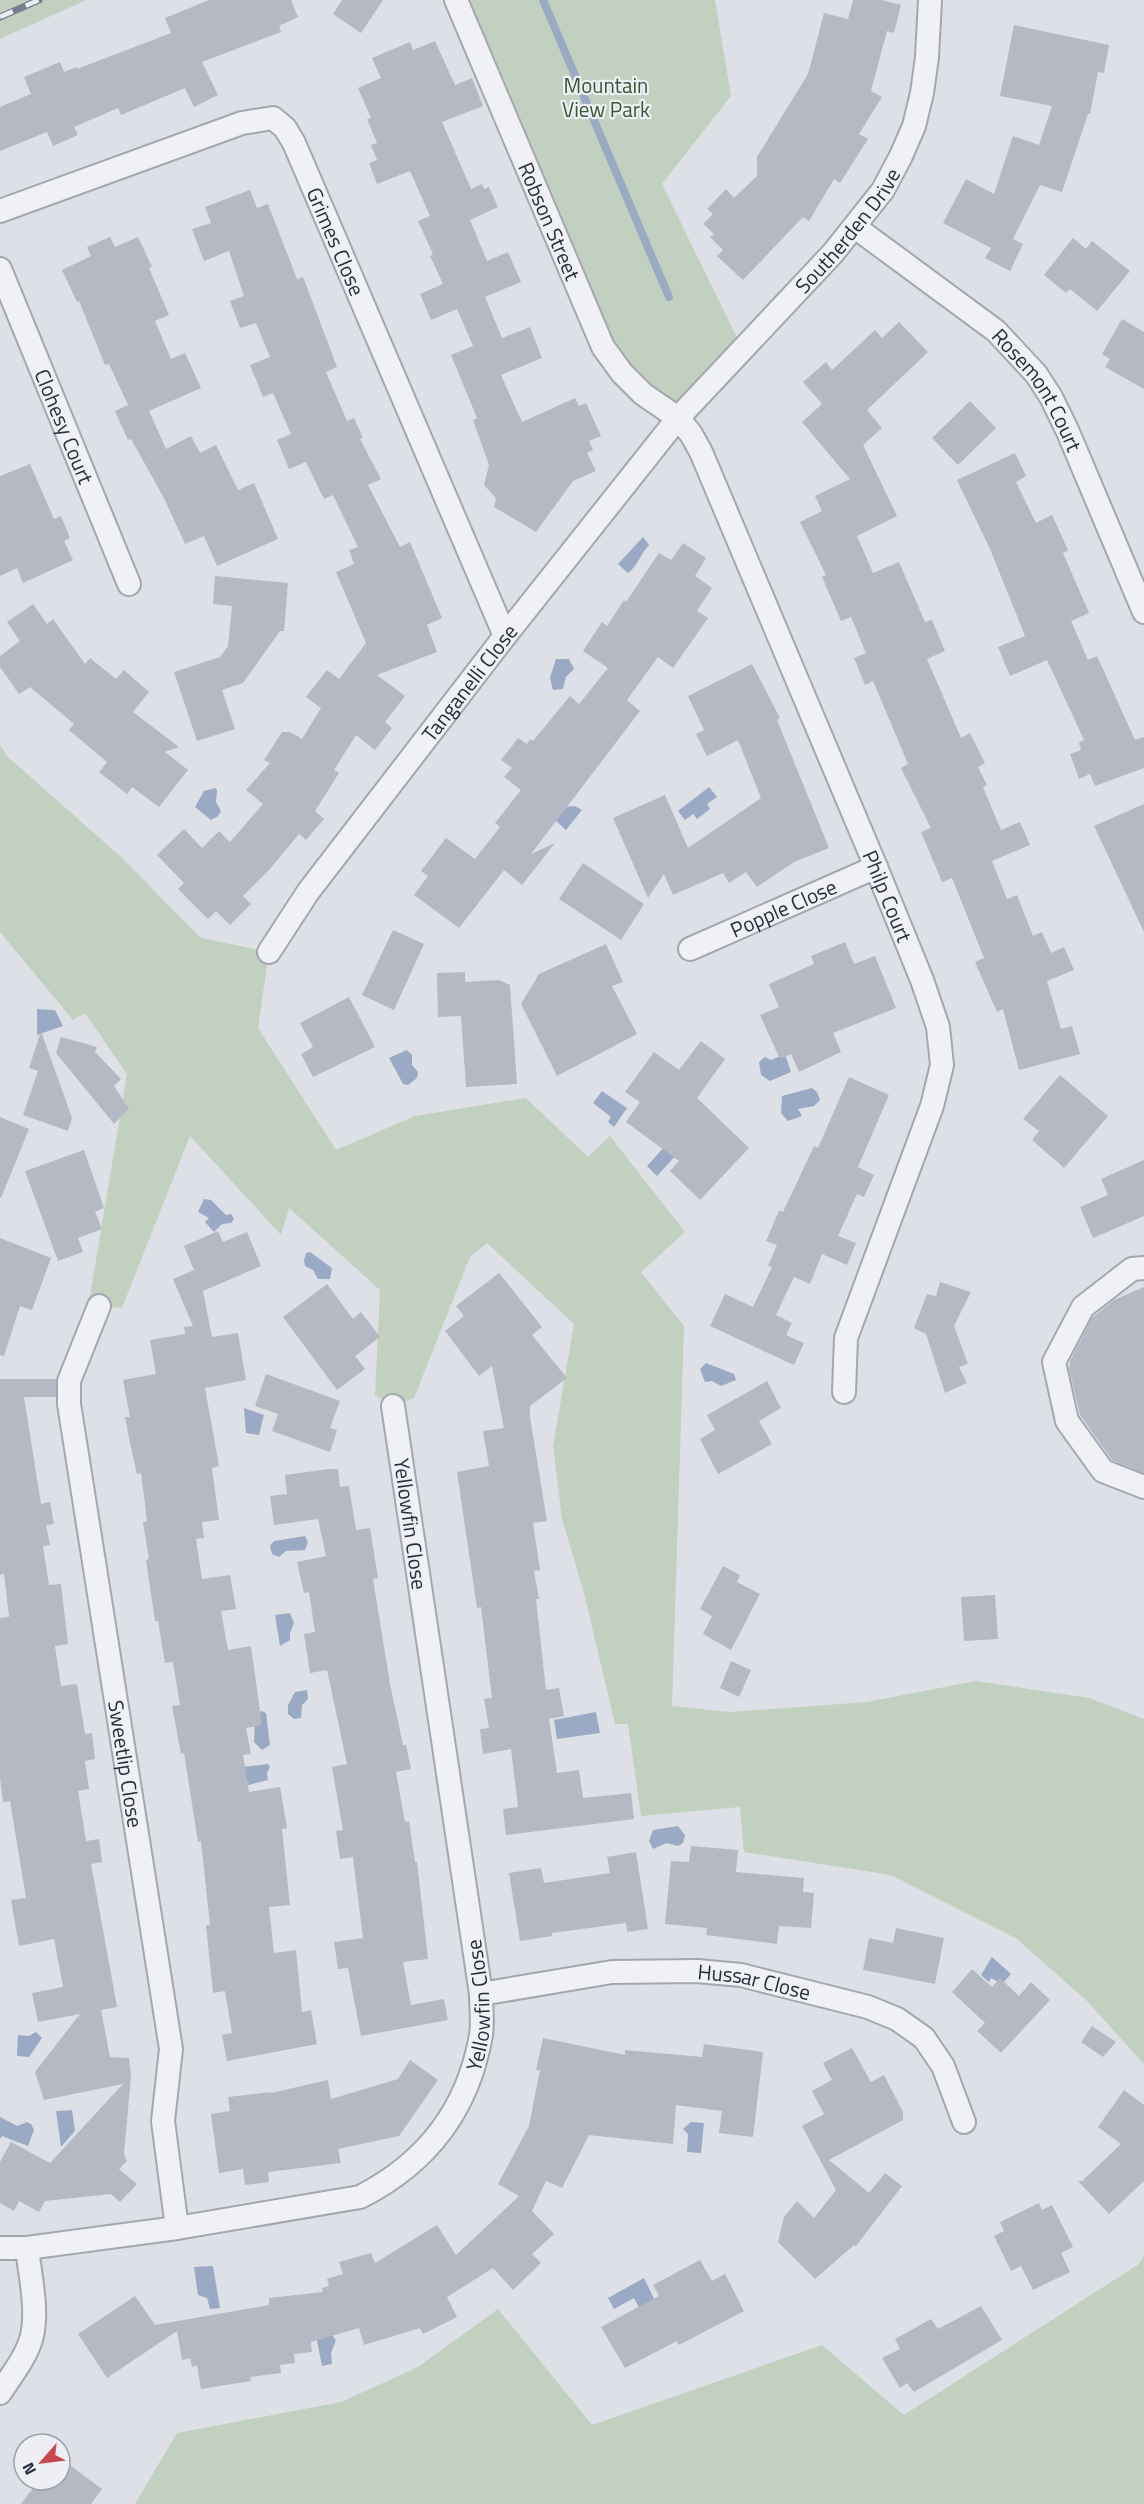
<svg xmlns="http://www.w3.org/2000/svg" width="1144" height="2504" font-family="'Titillium Web',sans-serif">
  <rect width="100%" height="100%" fill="#dee0e7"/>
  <g fill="#c2d0bf">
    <polygon points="0,0 86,0 0,39"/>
    <polygon points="461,0 715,0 731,96 662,184 742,348 678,418 605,349"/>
    <polygon points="0,745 8,757 120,856 201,938 269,952 258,1028 336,1150 415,1116 526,1098 588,1157 610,1136 685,1232 641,1272 684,1326 672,1706 730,1712 867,1702 976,1681 1089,1698 1144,1719 1144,2064 1087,2001 1017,1939 891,1875 744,1852 740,1807 641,1816 628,1724 615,1724 584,1593 562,1519 553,1446 574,1324 487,1243 470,1257 414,1398 393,1406 375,1395 380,1290 289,1208 281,1235 190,1136 122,1308 99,1306 90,1296 127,1074 85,1013 73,1020 0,932"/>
    <polygon points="1144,2255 1144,2504 135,2504 177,2433 341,2402 418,2367 498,2309 592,2425 822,2345 904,2415 1139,2264"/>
  </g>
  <g fill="#9aaac5">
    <path d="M643,537L649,545C639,556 640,563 628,573L618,564Z"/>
    <polygon points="556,659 569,659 574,669 566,677 563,689 553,690 550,678"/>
    <polygon points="709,787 717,797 707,804 710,809 697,819 693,814 685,820 678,811"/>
    <polygon points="215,788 217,790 216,802 221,811 218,816 211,820 195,807 204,791"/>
    <polygon points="575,806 582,810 566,830 553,818 565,807"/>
    <polygon points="37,1009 55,1010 63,1026 37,1035"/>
    <polygon points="407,1050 412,1055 412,1065 418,1072 417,1078 408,1085 403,1084 389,1058"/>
    <polygon points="785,1054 791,1072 770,1081 761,1075 759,1062 765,1057 771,1060"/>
    <polygon points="812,1088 817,1092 820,1100 814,1106 798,1109 802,1116 788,1121 781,1113 782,1096"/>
    <polygon points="602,1091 627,1108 614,1127 608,1122 611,1117 593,1103"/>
    <polygon points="666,1145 677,1154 657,1176 647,1166"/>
    <polygon points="204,1199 211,1200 226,1215 231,1214 234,1219 231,1223 222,1224 214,1232 205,1222 209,1218 198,1212"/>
    <polygon points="310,1252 332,1268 330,1279 318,1279 313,1270 305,1266 304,1260 306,1253"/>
    <polygon points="706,1363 734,1374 736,1380 721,1386 712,1381 705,1382 700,1369"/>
    <polygon points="244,1408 264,1415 259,1435 246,1433"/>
    <polygon points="305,1536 308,1542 305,1550 286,1551 279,1557 272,1554 270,1546 274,1541"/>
    <polygon points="290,1613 294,1623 290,1633 290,1640 280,1646 275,1615"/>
    <polygon points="307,1690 308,1699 302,1705 301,1718 294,1719 288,1714 288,1705 295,1692"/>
    <polygon points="261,1711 266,1713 270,1745 262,1750 254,1742 255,1715"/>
    <polygon points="596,1712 600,1733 557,1739 554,1720"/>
    <polygon points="268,1764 270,1767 267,1773 268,1780 248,1785 243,1767"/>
    <polygon points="678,1826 685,1835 683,1843 678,1846 667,1843 653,1849 649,1841 653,1830"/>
    <polygon points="992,1957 1011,1974 1002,1984 991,1978 989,1982 981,1975"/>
    <polygon points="36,2032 42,2038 29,2057 17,2056 18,2035 29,2036"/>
    <polygon points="72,2110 75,2131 61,2147 56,2111"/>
    <polygon points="0,2117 17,2126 27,2122 31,2124 34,2130 28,2146 2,2136 0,2139"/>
    <polygon points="691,2122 704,2123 701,2153 687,2152 688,2134 683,2129"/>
    <polygon points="213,2266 220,2308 210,2309 207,2298 198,2295 194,2267"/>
    <polygon points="644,2278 655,2301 640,2309 634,2298 614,2309 608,2298"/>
    <polygon points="311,2310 336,2340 331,2353 332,2364 322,2366"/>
  </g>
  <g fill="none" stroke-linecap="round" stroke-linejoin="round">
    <polyline stroke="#9aaac5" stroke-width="8" points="543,0 669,297"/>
  </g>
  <g fill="#b5b9c3">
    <polygon points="209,0 291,0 298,17 279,26 281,32 202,62 218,95 194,107 185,88 121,115 118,108 74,127 78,135 53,146 47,132 0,151 0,107 31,94 24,77 60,62 64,72 77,67 77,69 171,33 165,18"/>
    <polygon points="342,0 383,0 361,33 333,14"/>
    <polygon points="853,0 882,0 901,5 894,33 887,31 871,91 882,97 859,134 868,139 840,183 834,179 809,221 803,217 743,280 717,256 723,250 710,237 714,234 703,224 713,214 707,209 726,189 734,198 757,176 757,157 808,74 824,13 848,19"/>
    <polygon points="1014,25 1109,45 1104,73 1098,72 1090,114 1088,114 1062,192 1040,185 1013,239 1023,244 1010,271 985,258 991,248 943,223 966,179 994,194 1013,136 1039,145 1052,106 1000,96"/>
    <polygon points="435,41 455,85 472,78 483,106 442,122 471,189 482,184 484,189 489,187 498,207 470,220 487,261 508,252 521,282 485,297 502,338 530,327 542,358 501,375 522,422 575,398 579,406 586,403 601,436 589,441 593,450 587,453 596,471 573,481 536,532 494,507 496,498 484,485 489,465 473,420 477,418 451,355 473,346 457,309 431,320 420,294 443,284 430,256 433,254 418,221 430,216 410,171 377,184 369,163 377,160 371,145 377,143 367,119 371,118 358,88 381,78 372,58 410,42 413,50"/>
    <polygon points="250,190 257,208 268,204 297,279 303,277 337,367 326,372 347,421 354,418 363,438 360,439 381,479 368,485 400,547 410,542 442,618 427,625 437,652 377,675 405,696 385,722 392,728 375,750 356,735 334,770 339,773 315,811 324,819 306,840 299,834 269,870 243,896 251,904 230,925 216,911 208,919 178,889 184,883 157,855 184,829 202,848 219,831 230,842 263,804 246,790 270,763 264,760 282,732 290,732 302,739 321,708 306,697 327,670 339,679 366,643 336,572 354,564 349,550 358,547 333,495 324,499 306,462 289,469 277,440 291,434 273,393 263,397 250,365 270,357 256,323 240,328 230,301 244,296 229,251 204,261 192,229 211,223 205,207"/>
    <polygon points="110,237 115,247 138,237 152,267 149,268 169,315 155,321 171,359 185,353 201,388 149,411 166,449 191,436 200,453 216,445 238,490 254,483 278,539 217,566 204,536 185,544 164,498 131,439 128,440 115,411 128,405 109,364 105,365 79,301 77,302 62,270 91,256 87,247"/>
    <polygon points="1073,238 1086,249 1092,241 1130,271 1097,311 1070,289 1066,293 1044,275"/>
    <polygon points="1122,319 1144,332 1144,389 1105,367 1110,359 1102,354"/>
    <polygon points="899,322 928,352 867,410 882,428 863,445 897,516 857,536 873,573 899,562 925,622 932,620 945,651 927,659 961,738 970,733 985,763 978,767 987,785 983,787 1001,830 1020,822 1030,845 992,861 1007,899 1017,895 1033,936 1042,932 1051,953 1064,947 1074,970 1047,981 1061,1029 1072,1026 1080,1054 1019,1070 1003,1009 997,1012 975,962 984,958 952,878 942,882 921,832 931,828 901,768 908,764 873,681 865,685 854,658 866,653 851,617 841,621 822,577 826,575 800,522 822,511 815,496 850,479 802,422 822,404 803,382 826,362 832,370 875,330 882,338"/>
    <polygon points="970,401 996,428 958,465 932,438"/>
    <polygon points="1015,453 1026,476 1016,482 1036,523 1052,515 1068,550 1063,553 1089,613 1071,621 1088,660 1097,656 1135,740 1144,737 1144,768 1095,786 1090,774 1079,779 1070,754 1081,750 1079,742 1084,740 1047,660 1010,676 998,647 1025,636 990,549 957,480"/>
    <polygon points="30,464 54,519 61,516 70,538 64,541 73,560 23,583 17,568 0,576 0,476"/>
    <polygon points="683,543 706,558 695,576 712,588 697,611 708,618 673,668 658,657 627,700 640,711 531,854 555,843 522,885 504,870 459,928 414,895 428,876 421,871 446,838 475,859 500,827 495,823 521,790 504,777 512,768 501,760 518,738 527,744 530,739 533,741 570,696 579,704 608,668 583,651 602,622 607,626 624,600 626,602 659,553 671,560"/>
    <polygon points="215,576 288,583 284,631 280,631 243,683 222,690 235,729 197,741 174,672 220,657 228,646 232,606 213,604"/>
    <polygon points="33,604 47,624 53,619 85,664 90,658 116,679 124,670 149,692 133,712 179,747 165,752 188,770 159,807 132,787 127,794 99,772 107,762 69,730 74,724 30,687 19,694 0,667 0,656 20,641 7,622"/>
    <polygon points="752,664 780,718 777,720 829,848 794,862 757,887 746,872 729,883 723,873 673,895 664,874 648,898 613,818 665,795 688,848 761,798 738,740 707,756 696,734 704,730 688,696"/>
    <polygon points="1144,804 1144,932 1094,826"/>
    <polygon points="583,863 644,904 621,940 559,899"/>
    <polygon points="393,930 424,944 394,1010 362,995"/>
    <polygon points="845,942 854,964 875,956 896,1008 833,1033 841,1052 799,1072 791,1054 780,1059 760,1015 779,1007 769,984 814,964 811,956"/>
    <polygon points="606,944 623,982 612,986 637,1034 557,1076 521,1004 539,974"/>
    <polygon points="465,972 465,982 499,980 510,985 517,1084 466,1087 461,1016 438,1017 437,973"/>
    <polygon points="349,997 375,1047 313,1077 301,1054 313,1047 300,1023"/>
    <polygon points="41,1031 72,1118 68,1131 23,1115 38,1071 29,1068"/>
    <polygon points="61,1037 97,1047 95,1052 121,1079 114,1086 129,1109 114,1124 56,1053"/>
    <polygon points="701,1041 725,1059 697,1098 749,1148 700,1200 670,1171 679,1161 626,1122 640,1102 625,1092 654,1052 679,1070"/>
    <polygon points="1060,1075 1108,1116 1064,1168 1032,1140 1039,1131 1023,1119"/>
    <polygon points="849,1077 889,1095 858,1167 874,1175 864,1197 857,1194 838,1236 856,1243 847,1265 822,1254 810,1284 794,1277 776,1315 792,1323 786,1335 804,1343 794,1365 710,1326 725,1294 753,1307 772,1267 768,1266 777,1245 766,1241 779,1211 783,1212 814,1146 818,1148"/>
    <polygon points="0,1117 29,1129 1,1198 0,1197"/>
    <polygon points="84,1150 104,1208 95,1212 102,1229 78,1238 83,1252 58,1261 25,1171"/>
    <polygon points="1144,1160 1144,1216 1093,1238 1080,1207 1108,1195 1101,1179"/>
    <polygon points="218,1231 223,1242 247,1232 261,1266 203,1291 212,1337 238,1333 246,1380 205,1388 219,1466 212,1468 219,1520 202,1522 204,1538 196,1539 202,1579 230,1575 236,1609 221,1611 228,1650 251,1646 262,1725 246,1728 251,1754 243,1755 249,1792 280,1787 287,1828 282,1829 290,1905 269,1907 274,1953 296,1950 302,2012 311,2010 317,2044 227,2061 222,2035 232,2033 225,1991 213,1993 206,1925 210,1925 201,1841 198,1842 184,1753 181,1754 172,1706 180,1705 173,1662 165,1663 158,1621 155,1621 146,1560 149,1559 143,1522 147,1521 141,1473 137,1474 130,1443 125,1417 130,1417 123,1380 156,1374 150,1340 185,1334 184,1327 193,1326 173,1279 194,1270 184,1246"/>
    <polygon points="0,1238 51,1258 32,1310 20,1306 4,1356 0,1355"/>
    <polygon points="499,1273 542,1327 532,1335 567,1378 530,1406 530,1417 547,1521 533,1523 540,1570 534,1571 539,1599 536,1599 546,1690 559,1688 564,1716 549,1719 557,1773 579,1770 583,1798 631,1793 634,1819 506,1835 503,1809 518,1807 511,1749 483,1754 480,1729 489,1728 484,1699 492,1698 481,1607 477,1608 457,1472 489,1466 483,1431 504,1428 492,1366 479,1376 445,1331 464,1316 456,1306"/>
    <polygon points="940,1282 971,1292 954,1326 968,1364 959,1367 967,1383 945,1393 926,1334 914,1328 927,1294 936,1296"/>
    <polygon points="327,1284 353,1319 361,1312 380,1337 355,1356 365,1369 337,1390 283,1317"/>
    <polygon points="1144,1287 1144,1473 1112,1460 1080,1415 1069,1368 1070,1361 1092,1318 1114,1300"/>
    <polygon points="266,1374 340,1401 330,1428 337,1430 330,1452 272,1431 278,1414 255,1406"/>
    <polygon points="0,1379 56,1379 56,1397 24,1397 41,1504 50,1502 54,1524 46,1525 50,1545 43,1546 49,1585 61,1584 68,1644 55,1646 61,1686 77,1684 85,1734 92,1733 95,1759 85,1761 89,1789 78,1791 86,1841 99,1839 102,1862 91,1864 117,2007 101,2010 110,2057 129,2058 131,2076 124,2154 127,2161 119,2169 137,2184 120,2202 111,2194 45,2201 39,2212 19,2201 14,2211 0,2203 0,2162 11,2142 50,2163 123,2084 44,2100 35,2072 80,2014 38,2022 32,1993 63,1987 54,1939 19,1946 11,1900 26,1898 10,1801 3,1802 0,1777 0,1618 9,1617 4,1574 0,1575"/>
    <polygon points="767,1381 781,1408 759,1421 772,1444 718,1474 700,1439 715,1430 707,1415"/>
    <polygon points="329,1469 338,1469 340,1487 349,1486 356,1530 370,1528 378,1578 373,1579 390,1684 403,1745 406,1745 411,1769 396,1772 405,1822 409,1821 415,1862 417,1862 428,1959 403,1962 411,2005 444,1999 448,2020 361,2036 348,1968 338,1969 334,1942 363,1938 353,1857 340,1859 336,1831 343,1830 332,1767 347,1764 327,1670 310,1673 304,1634 315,1632 309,1592 304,1593 297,1562 326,1556 318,1519 274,1525 270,1496 287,1494 285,1475"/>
    <polygon points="723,1566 740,1575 737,1582 760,1594 731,1650 703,1634 712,1616 700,1609"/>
    <polygon points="995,1595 998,1639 964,1641 961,1597"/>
    <polygon points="731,1661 751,1670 739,1697 720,1688"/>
    <polygon points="691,1846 738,1850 736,1872 804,1878 803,1892 814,1893 811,1928 779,1926 777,1944 706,1935 707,1928 665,1924 671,1861 689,1862"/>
    <polygon points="636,1852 648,1929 627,1932 626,1923 552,1933 552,1936 520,1941 509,1873 541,1868 544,1883 610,1873 607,1857"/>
    <polygon points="896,1928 944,1938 935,1984 863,1970 869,1938 893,1943"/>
    <polygon points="972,1969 992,1987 1000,1978 1019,1996 1031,1982 1050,2000 1001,2053 977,2031 985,2023 952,1992"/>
    <polygon points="1092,2026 1116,2042 1103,2057 1081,2042"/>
    <polygon points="543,2038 625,2055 625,2050 702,2057 704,2044 763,2052 753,2137 719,2133 722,2111 676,2105 673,2144 589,2135 562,2188 546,2181 532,2211 554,2234 532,2254 541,2263 513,2290 493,2268 447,2297 457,2317 423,2334 420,2328 364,2345 359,2328 311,2342 312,2352 294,2354 295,2363 280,2365 281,2373 250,2377 251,2381 201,2389 197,2365 192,2367 190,2358 182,2360 177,2331 107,2378 78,2334 135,2296 155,2325 269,2305 269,2298 323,2292 322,2288 329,2286 327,2279 343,2274 339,2262 371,2253 375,2263 437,2225 456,2255 519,2196 498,2184 529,2126 540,2070 536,2070"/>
    <polygon points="852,2048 871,2082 884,2075 903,2112 903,2120 829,2160 869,2193 885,2173 902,2186 856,2246 854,2245 815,2279 778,2242 784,2217 797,2201 814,2218 836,2190 802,2126 824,2114 812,2091 832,2080 823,2063"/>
    <polygon points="410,2060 438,2080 399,2136 338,2149 341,2163 268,2172 269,2182 245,2185 243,2169 219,2173 211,2114 230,2111 228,2097 271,2092 271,2093 328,2080 331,2099 398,2079"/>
    <polygon points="1124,2090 1144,2105 1144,2181 1109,2214 1078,2181 1082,2181 1121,2144 1098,2127"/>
    <polygon points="1039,2203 1042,2210 1052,2205 1073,2247 1061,2253 1070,2272 1033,2290 1021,2266 1011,2271 994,2236 1004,2231 1000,2222"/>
    <polygon points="700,2260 712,2281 725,2274 744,2311 679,2345 677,2341 625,2368 601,2327 659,2296 653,2285"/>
    <polygon points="981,2306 1002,2340 914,2392 907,2383 900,2388 882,2358 900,2349 895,2339 931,2319 938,2329"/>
    <polygon points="60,2458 102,2489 91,2504 21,2504 39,2480 60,2480"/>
  </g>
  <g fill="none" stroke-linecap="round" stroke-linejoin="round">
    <g stroke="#a4a7b0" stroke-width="26">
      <g id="street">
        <path id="s1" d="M456,0L603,347L622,373L643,394L678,418L691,434L701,452L876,867L922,980L938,1027L942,1065L932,1106L846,1338L844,1392"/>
        <path id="s2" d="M0,211L242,123L273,118L285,128L294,143L505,636"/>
        <path id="s3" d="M855,227L996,331L1036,374L1051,397L1068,432L1144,612"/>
        <path id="s4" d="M0,269L129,584"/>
        <path id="s5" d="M690,949L876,867"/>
        <path id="s6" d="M269,952L308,892L505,636L678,418L833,253L883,190L901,156L914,126L922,93L927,57L930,0"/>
        <polyline points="1144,1268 1132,1269 1083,1307 1054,1362 1067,1421 1103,1471 1144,1487"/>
        <path id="s7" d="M99,1306L69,1381V1404L171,2049L163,2121L177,2228"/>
        <path id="s8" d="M481,1994L612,1972L697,1971L741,1975L868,2007L897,2019L924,2038L943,2066L964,2122"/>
        <path id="s9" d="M0,2248H27L177,2228L360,2197C427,2163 468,2110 481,2035C483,2022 481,2007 481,1994L393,1406"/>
        <path d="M0,2393C11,2376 27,2356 32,2336C38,2309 30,2275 27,2248"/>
      </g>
    </g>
    <use href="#street" stroke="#f0f1f5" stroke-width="22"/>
    <g stroke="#787e8f" stroke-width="7">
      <polyline id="rail" points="0,17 39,0"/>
    </g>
    <use href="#rail" stroke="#edeff4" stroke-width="4.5" stroke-dasharray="14" stroke-linecap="butt"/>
  </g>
  <g text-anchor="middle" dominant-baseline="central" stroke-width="4.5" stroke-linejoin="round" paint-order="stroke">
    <g font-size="21" fill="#395736" stroke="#edeff4">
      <text x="606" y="85">Mountain<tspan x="606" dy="24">View Park</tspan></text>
    </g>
    <g font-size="21" fill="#282d3c" stroke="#edeff4">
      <text stroke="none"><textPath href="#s1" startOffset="240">Robson Street</textPath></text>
      <text stroke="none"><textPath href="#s6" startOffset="926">Southerden Drive</textPath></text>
      <text stroke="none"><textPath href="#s2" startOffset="429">Grimes Close</textPath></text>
      <text stroke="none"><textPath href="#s3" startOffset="248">Rosemont Court</textPath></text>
      <text stroke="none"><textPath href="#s4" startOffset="170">Clohesy Court</textPath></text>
      <text stroke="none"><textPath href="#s6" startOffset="336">Tanganelli Close</textPath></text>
      <text stroke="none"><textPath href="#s1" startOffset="1004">Philp Court</textPath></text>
      <text stroke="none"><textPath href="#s5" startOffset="102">Popple Close</textPath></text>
      <text transform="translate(411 1524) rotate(82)">Yellowfin Close</text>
      <text stroke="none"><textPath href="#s7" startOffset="468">Sweetlip Close</textPath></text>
      <text stroke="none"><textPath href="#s8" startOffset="276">Hussar Close</textPath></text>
      <text stroke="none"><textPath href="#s9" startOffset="604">Yellowfin Close</textPath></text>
    </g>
  </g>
  <g transform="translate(42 2462) rotate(242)"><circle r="28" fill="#edeff4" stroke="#9ea1aa" stroke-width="1.5"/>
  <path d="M0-4.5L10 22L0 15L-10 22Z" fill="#c7484e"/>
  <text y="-9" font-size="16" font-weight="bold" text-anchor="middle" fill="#282d3c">N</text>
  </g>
</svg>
